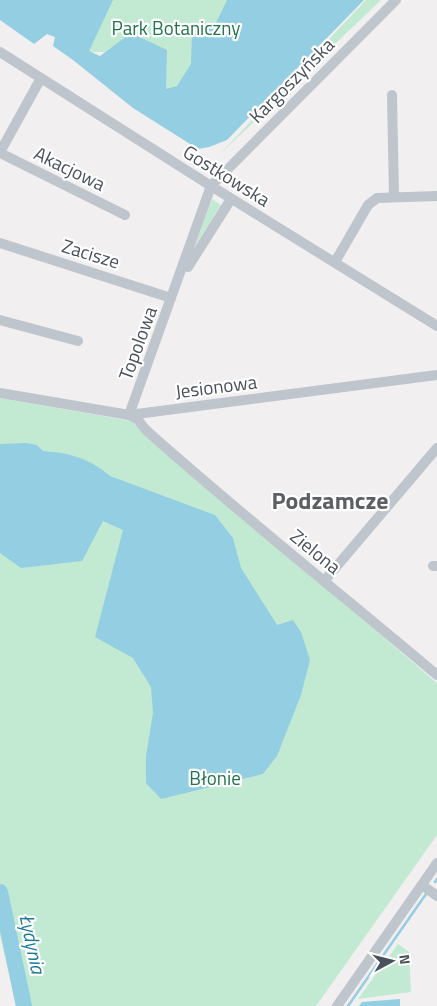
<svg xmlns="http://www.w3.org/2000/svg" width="437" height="1006" font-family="'Titillium Web',sans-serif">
  <rect width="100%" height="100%" fill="#f1efef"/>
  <g fill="#c2ead3">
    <polygon points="99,0 234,0 197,64 179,90 163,90 106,52 87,52"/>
    <polygon points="366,0 381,0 218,156"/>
    <polygon points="212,199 221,205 195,246"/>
    <polygon points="0,398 131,421 437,683 437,835 316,1006 16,1006 0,935"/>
    <polygon points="398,944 409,952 411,992 358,999"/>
  </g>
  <g fill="#94cee2">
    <polygon points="0,0 113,0 89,51 100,56 131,33 167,50 166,89 177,86 191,64 192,32 206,31 216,23 227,0 364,0 227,140 209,147 198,149 133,108 73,60 53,46 55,37 47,34 34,44 0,20"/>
    <path d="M26,443L37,445L43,451C70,453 89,458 110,476L215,515L233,538L241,568L277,625L293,620L301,632L310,660L301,695L277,756L263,774L161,799L146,783V756L153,713L151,687L133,658L95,637L123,530L103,521L82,561L21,568L0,553V444Z"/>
    <polygon points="400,999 400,1006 359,1006 362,1002"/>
  </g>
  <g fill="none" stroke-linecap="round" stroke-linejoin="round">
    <g stroke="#94cee2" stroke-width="2.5">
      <polyline points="435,882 437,879"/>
      <polyline points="348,1006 426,894"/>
    </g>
    <polyline stroke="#94cee2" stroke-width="16" points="0,892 24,1006"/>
    <g stroke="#bfc5cc" stroke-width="10">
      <polyline points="0,52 211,186 437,326"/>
      <polyline points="392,95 394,197"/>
      <polyline points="0,152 41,78"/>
      <polyline points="0,153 125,215"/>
      <polyline points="0,243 171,298"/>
      <polyline points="335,262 368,205 377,198 437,196"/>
      <polyline points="188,267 231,199"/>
      <polyline points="0,320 78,341"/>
      <polyline points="0,393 129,415 437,375"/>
      <polyline points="129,415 211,186 396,0"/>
      <path d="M129,415L138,420L146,430C241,515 340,593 437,675"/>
      <polyline points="433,566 437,566"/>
      <polyline points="325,580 437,448"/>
      <polyline points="422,885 437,896"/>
      <polyline points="337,1006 437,863"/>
    </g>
  </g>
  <g text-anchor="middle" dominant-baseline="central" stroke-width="4.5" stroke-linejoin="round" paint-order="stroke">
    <g font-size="19" fill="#22734e" stroke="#fff">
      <text x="176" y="27">Park Botaniczny</text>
      <text x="215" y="777">Błonie</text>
    </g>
    <g font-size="19" fill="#49515a" stroke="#fff">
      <text transform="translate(291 80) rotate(-45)">Kargoszyńska</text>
      <text transform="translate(70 168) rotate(26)">Akacjowa</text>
      <text transform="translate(227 175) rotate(32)">Gostkowska</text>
      <text transform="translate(91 253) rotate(17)">Zacisze</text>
      <text transform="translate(137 343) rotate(-70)">Topolowa</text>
      <text transform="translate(216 386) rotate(-7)">Jesionowa</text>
      <text transform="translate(316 551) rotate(39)">Zielona</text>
    </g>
    <g font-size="20" font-style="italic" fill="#1d7999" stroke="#fff">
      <text transform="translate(33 944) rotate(78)">Łydynia</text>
    </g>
    <g font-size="24" font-weight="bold" fill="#5c5f63" stroke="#fff">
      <text x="330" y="500">Podzamcze</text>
    </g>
  </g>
  <g transform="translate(392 961) rotate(83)" stroke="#ffffff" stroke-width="4" paint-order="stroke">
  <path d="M0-4L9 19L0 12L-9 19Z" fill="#49515a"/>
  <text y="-8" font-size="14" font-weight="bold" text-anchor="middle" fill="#49515a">N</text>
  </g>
</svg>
